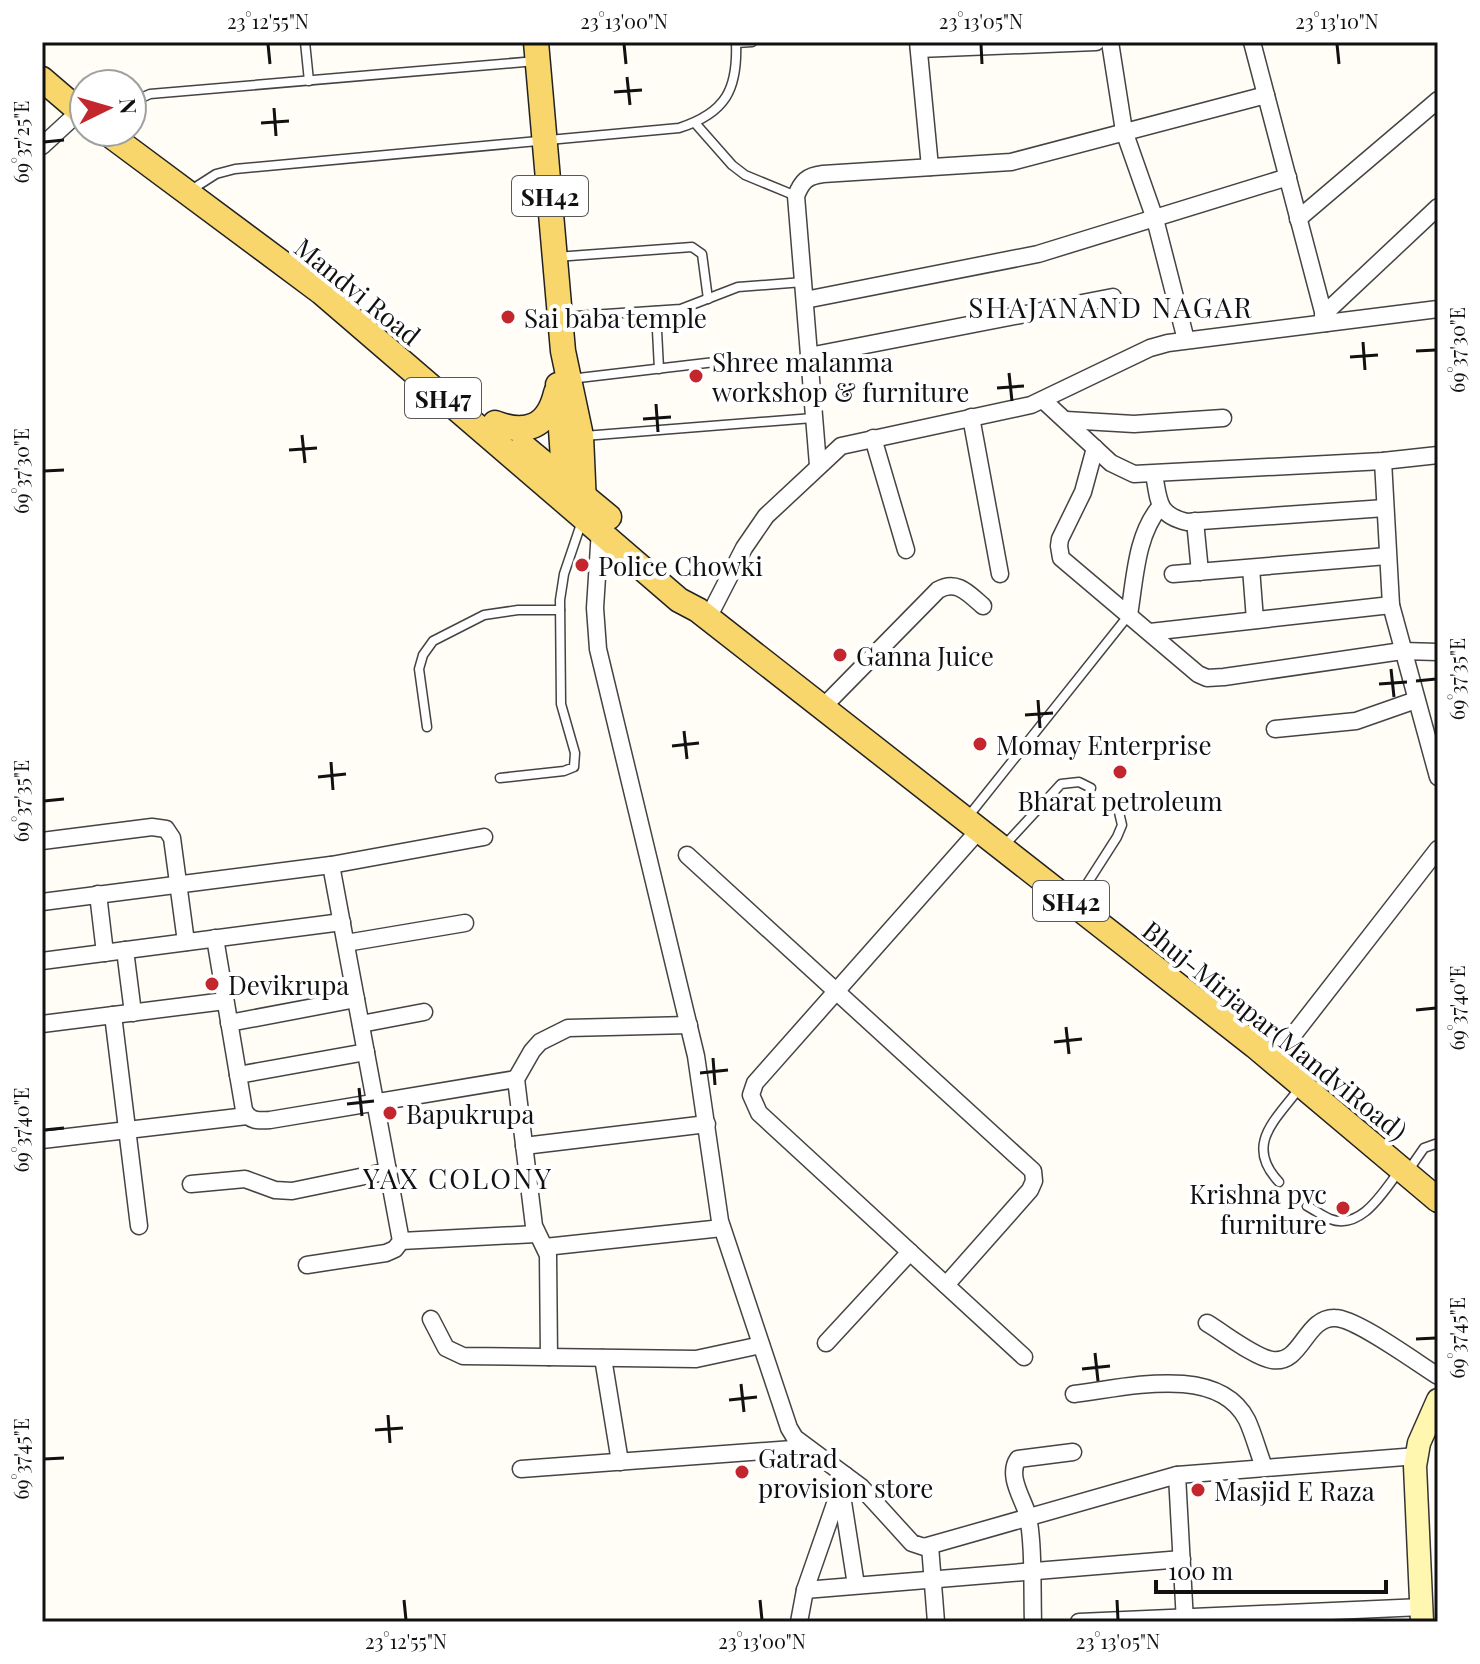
<svg xmlns="http://www.w3.org/2000/svg" width="1480" height="1664" font-family="'Playfair Display',serif">
  <rect width="100%" height="100%" fill="#fffdf5"/>
  <g fill="none" stroke-linecap="round" stroke-linejoin="round">
    <g stroke="#444" stroke-width="11">
      <g id="lane">
        <polyline points="305,42 309,81"/>
        <polyline points="736,43 752,42"/>
        <polyline points="132,102 150,94 536,61"/>
        <polyline points="695,123 732,165 745,175 796,196"/>
        <path d="M191,190L216,174L235,169L679,128C726,113 738,89 736,42"/>
        <polyline points="556,257 692,247 702,254 708,299"/>
        <polyline points="656,311 659,369"/>
        <polyline points="561,317 681,309 738,287 803,282"/>
        <polyline points="570,379 732,360"/>
        <polyline points="584,436 813,418"/>
        <polyline points="427,727 419,669 423,655 433,641 484,615 518,610 560,610"/>
        <polyline points="500,778 564,771 574,767 575,753 561,704 560,600 564,574 582,521"/>
        <polyline points="967,818 1128,616"/>
        <polyline points="1003,847 1061,784 1079,782 1091,788"/>
        <polyline points="1076,901 1117,837 1122,825 1118,808"/>
        <polyline points="1408,1171 1424,1148 1438,1143"/>
        <path d="M1279,1182C1243,1144 1277,1119 1301,1086"/>
        <path d="M1307,1206C1315,1210 1322,1216 1330,1219C1362,1231 1384,1190 1400,1170"/>
      </g>
    </g>
    <g stroke="#444" stroke-width="19">
      <g id="street">
        <polyline points="918,42 930,167"/>
        <polyline points="1110,42 1124,131 1155,219 1186,340"/>
        <polyline points="1252,42 1326,323"/>
        <polyline points="919,49 1096,42"/>
        <polyline points="42,146 80,111"/>
        <polyline points="1298,219 1438,100"/>
        <polyline points="805,300 1038,254 1288,177"/>
        <polyline points="1323,315 1438,207"/>
        <polyline points="809,356 1113,297"/>
        <polyline points="1044,401 1111,463 1134,474 1383,461 1438,455"/>
        <polyline points="971,417 1000,574"/>
        <polyline points="1066,420 1134,424 1223,418"/>
        <polyline points="873,438 906,550"/>
        <polyline points="1095,448 1083,492 1060,539 1059,546 1061,558 1198,674 1207,678 1224,677 1402,651 1438,652"/>
        <polyline points="1383,461 1391,605 1438,777"/>
        <path d="M818,465L796,196C802,181 807,176 823,174L1011,162L1266,95"/>
        <path d="M1154,474C1159,501 1157,515 1187,522L1385,508"/>
        <polyline points="1195,521 1200,572"/>
        <polyline points="600,530 595,608 598,649 696,1056 720,1221 789,1428 795,1438 861,1487 912,1543 924,1547 1177,1475 1417,1456"/>
        <polyline points="1251,568 1255,620"/>
        <polyline points="1173,574 1387,556"/>
        <path d="M1129,615C1135,579 1136,535 1160,507"/>
        <polyline points="708,618 744,548 766,516 841,446 1031,405 1150,348 1168,343 1438,309"/>
        <polyline points="1150,632 1391,605"/>
        <path d="M823,707L938,590C957,579 969,594 983,606"/>
        <polyline points="1275,729 1356,721 1416,700"/>
        <polyline points="980,829 755,1083 751,1095 759,1113 1024,1357"/>
        <polyline points="42,841 152,827 166,829 172,838 186,942"/>
        <polyline points="687,855 1033,1171 1034,1181 1030,1190 946,1285"/>
        <polyline points="98,894 105,953"/>
        <polyline points="42,902 331,865 484,837"/>
        <path d="M215,938L244,1110C249,1121 258,1121 270,1120L516,1079"/>
        <polyline points="346,943 465,923"/>
        <polyline points="125,950 133,1013"/>
        <polyline points="42,961 342,922"/>
        <polyline points="113,1015 139,1226"/>
        <polyline points="229,1023 356,999"/>
        <polyline points="42,1024 225,1001"/>
        <polyline points="361,1024 424,1012"/>
        <polyline points="1273,1061 1438,849"/>
        <polyline points="238,1075 366,1052"/>
        <polyline points="42,1140 247,1116"/>
        <polyline points="524,1146 707,1124"/>
        <polyline points="191,1184 245,1179 275,1190 292,1191 389,1171"/>
        <polyline points="401,1241 536,1234"/>
        <polyline points="545,1247 722,1228"/>
        <polyline points="307,1265 386,1253 395,1249 401,1241 331,865"/>
        <polyline points="431,1319 446,1348 463,1356 696,1359 761,1345"/>
        <path d="M1207,1323C1224,1333 1254,1357 1272,1360C1302,1365 1305,1317 1335,1318C1356,1318 1417,1363 1438,1376"/>
        <polyline points="826,1343 910,1252"/>
        <polyline points="549,1357 548,1255 534,1226 516,1079 532,1051 540,1042 568,1028 689,1025"/>
        <polyline points="603,1358 620,1462"/>
        <path d="M1074,1394C1125,1388 1218,1363 1247,1420C1254,1435 1258,1452 1264,1467"/>
        <polyline points="521,1469 806,1448"/>
        <polyline points="1177,1475 1185,1622"/>
        <polyline points="841,1489 856,1585"/>
        <polyline points="930,1546 936,1622"/>
        <polyline points="805,1590 1182,1559"/>
        <polyline points="799,1622 805,1590 845,1475"/>
        <path d="M1033,1622C1032,1593 1034,1539 1027,1513C1022,1497 1007,1475 1018,1459L1073,1452"/>
        <polyline points="1079,1622 1422,1607"/>
      </g>
    </g>
    <g stroke="#333" stroke-width="25">
      <polyline id="secondary" points="1422,1622 1415,1466 1419,1443 1438,1400"/>
    </g>
    <g stroke="#222" stroke-width="27">
      <g id="primary">
        <polyline points="536,42 563,351 581,436 584,504"/>
        <polyline points="42,79 84,115"/>
        <polyline points="106,132 321,292 679,600 698,610 1255,1046 1438,1200"/>
        <polyline points="558,385 565,488"/>
        <path d="M495,423C526,435 548,427 556,393"/>
        <polyline points="523,446 609,517"/>
      </g>
    </g>
    <use href="#lane" stroke="#fff" stroke-width="8"/>
    <use href="#street" stroke="#fff" stroke-width="16"/>
    <use href="#secondary" stroke="#fff6b0" stroke-width="22"/>
    <use href="#primary" stroke="#f9d66b" stroke-width="24"/>
  </g>
  <path fill="none" stroke="#111" stroke-width="3" d="M268,44L270,64M624,44L626,64M981,44L982,64M1337,44L1339,64M627,77L630,105M614,92L642,90M274,108L276,136M261,123L289,121M44,142L64,140M1363,342L1365,370M1416,351L1436,350M1350,357L1378,355M1009,373L1012,401M997,388L1024,386M656,404L658,432M643,419L671,417M302,435L305,463M289,450L317,448M44,471L64,470M1391,669L1394,697M1416,681L1436,679M1379,684L1407,682M1038,700L1040,728M1025,715L1053,713M684,731L687,759M672,746L699,743M331,762L333,790M318,777L346,774M44,801L64,799M1416,1010L1436,1008M1066,1027L1069,1054M1054,1042L1082,1039M713,1058L715,1085M700,1073L728,1070M359,1088L362,1116M347,1104L374,1101M44,1130L64,1128M1416,1339L1436,1338M1095,1353L1098,1381M1082,1369L1110,1366M741,1384L744,1412M729,1400L757,1397M388,1415L390,1443M375,1430L403,1428M44,1459L64,1458M404,1600L406,1620M760,1600L762,1620M1117,1600L1118,1620"/>
  <g fill="#c4262e" stroke="#fff" stroke-width="3">
    <circle cx="508" cy="317" r="8"/>
    <circle cx="696" cy="376" r="8"/>
    <circle cx="582" cy="565" r="8"/>
    <circle cx="840" cy="655" r="8"/>
    <circle cx="980" cy="744" r="8"/>
    <circle cx="1120" cy="772" r="8"/>
    <circle cx="212" cy="984" r="8"/>
    <circle cx="390" cy="1113" r="8"/>
    <circle cx="1343" cy="1208" r="8"/>
    <circle cx="742" cy="1472" r="8"/>
    <circle cx="1198" cy="1490" r="8"/>
  </g>
  <g text-anchor="middle" dominant-baseline="central" stroke-width="8" stroke-linejoin="round" paint-order="stroke">
    <g fill="#fff" stroke="#585858" stroke-width="2">
      <rect x="512" y="176" width="76" height="40" rx="6"/>
      <rect x="405" y="378" width="76" height="40" rx="6"/>
      <rect x="1033" y="881" width="76" height="40" rx="6"/>
    </g>
    <g font-size="24" font-weight="bold" fill="#111">
      <text x="550" y="196">SH42</text>
      <text x="443" y="398">SH47</text>
      <text x="1071" y="901">SH42</text>
    </g>
    <g font-size="26" fill="#111" stroke="#fff">
      <text transform="translate(358 291) rotate(39)">Mandvi Road</text>
      <text transform="translate(1275 1030) rotate(39)">Bhuj-Mirjapar(MandviRoad)</text>
    </g>
    <g font-size="26" fill="#111" stroke="#fff" text-anchor="start">
      <text x="524" y="317">Sai baba temple</text>
      <text x="712" y="361">Shree malanma<tspan x="712" dy="30">workshop &amp; furniture</tspan></text>
      <text x="598" y="565">Police Chowki</text>
      <text x="856" y="655">Ganna Juice</text>
      <text x="996" y="744">Momay Enterprise</text>
      <text x="1120" y="800" text-anchor="middle">Bharat petroleum</text>
      <text x="228" y="984">Devikrupa</text>
      <text x="406" y="1113">Bapukrupa</text>
      <text x="1327" y="1193" text-anchor="end">Krishna pvc<tspan x="1327" dy="30">furniture</tspan></text>
      <text x="758" y="1457">Gatrad<tspan x="758" dy="30">provision store</tspan></text>
      <text x="1214" y="1490">Masjid E Raza</text>
    </g>
    <g font-size="28" letter-spacing="2" fill="#111" stroke="#fff">
      <text x="1111" y="306">SHAJANAND NAGAR</text>
      <text x="458" y="1177">YAX COLONY</text>
    </g>
  </g>
  <rect width="1480" height="1664" fill="none" stroke="#ffffff" stroke-width="88"/>
  <g transform="translate(108 108) rotate(85)"><circle r="38" fill="#ffffff" stroke="#a0a0a0" stroke-width="2"/>
  <path d="M0-6L14 30L0 20L-14 30Z" fill="#c4262e"/>
  <text y="-12" font-size="22" font-weight="bold" text-anchor="middle" fill="#111111">N</text>
  </g>
  <path d="M1156 1580v12h230v-12" fill="none" stroke="#111111" stroke-width="4"/>
  <text x="1168" y="1580" font-size="24" fill="#111111" stroke="#ffffff" stroke-width="6" paint-order="stroke">100 m</text>
  <rect x="44" y="44" width="1392" height="1576" fill="none" stroke="#111" stroke-width="3"/>
  <g font-size="20" text-anchor="middle" fill="#111">
    <text x="268" y="29">23°12'55"N</text>
    <text x="624" y="29">23°13'00"N</text>
    <text x="981" y="29">23°13'05"N</text>
    <text x="1337" y="29">23°13'10"N</text>
    <text transform="translate(22 142) rotate(-90)" y="7">69°37'25"E</text>
    <text transform="translate(1458 350) rotate(-90)" y="7">69°37'30"E</text>
    <text transform="translate(22 471) rotate(-90)" y="7">69°37'30"E</text>
    <text transform="translate(1458 679) rotate(-90)" y="7">69°37'35"E</text>
    <text transform="translate(22 801) rotate(-90)" y="7">69°37'35"E</text>
    <text transform="translate(1458 1008) rotate(-90)" y="7">69°37'40"E</text>
    <text transform="translate(22 1130) rotate(-90)" y="7">69°37'40"E</text>
    <text transform="translate(1458 1338) rotate(-90)" y="7">69°37'45"E</text>
    <text transform="translate(22 1459) rotate(-90)" y="7">69°37'45"E</text>
    <text x="406" y="1649">23°12'55"N</text>
    <text x="762" y="1649">23°13'00"N</text>
    <text x="1118" y="1649">23°13'05"N</text>
  </g>
</svg>
